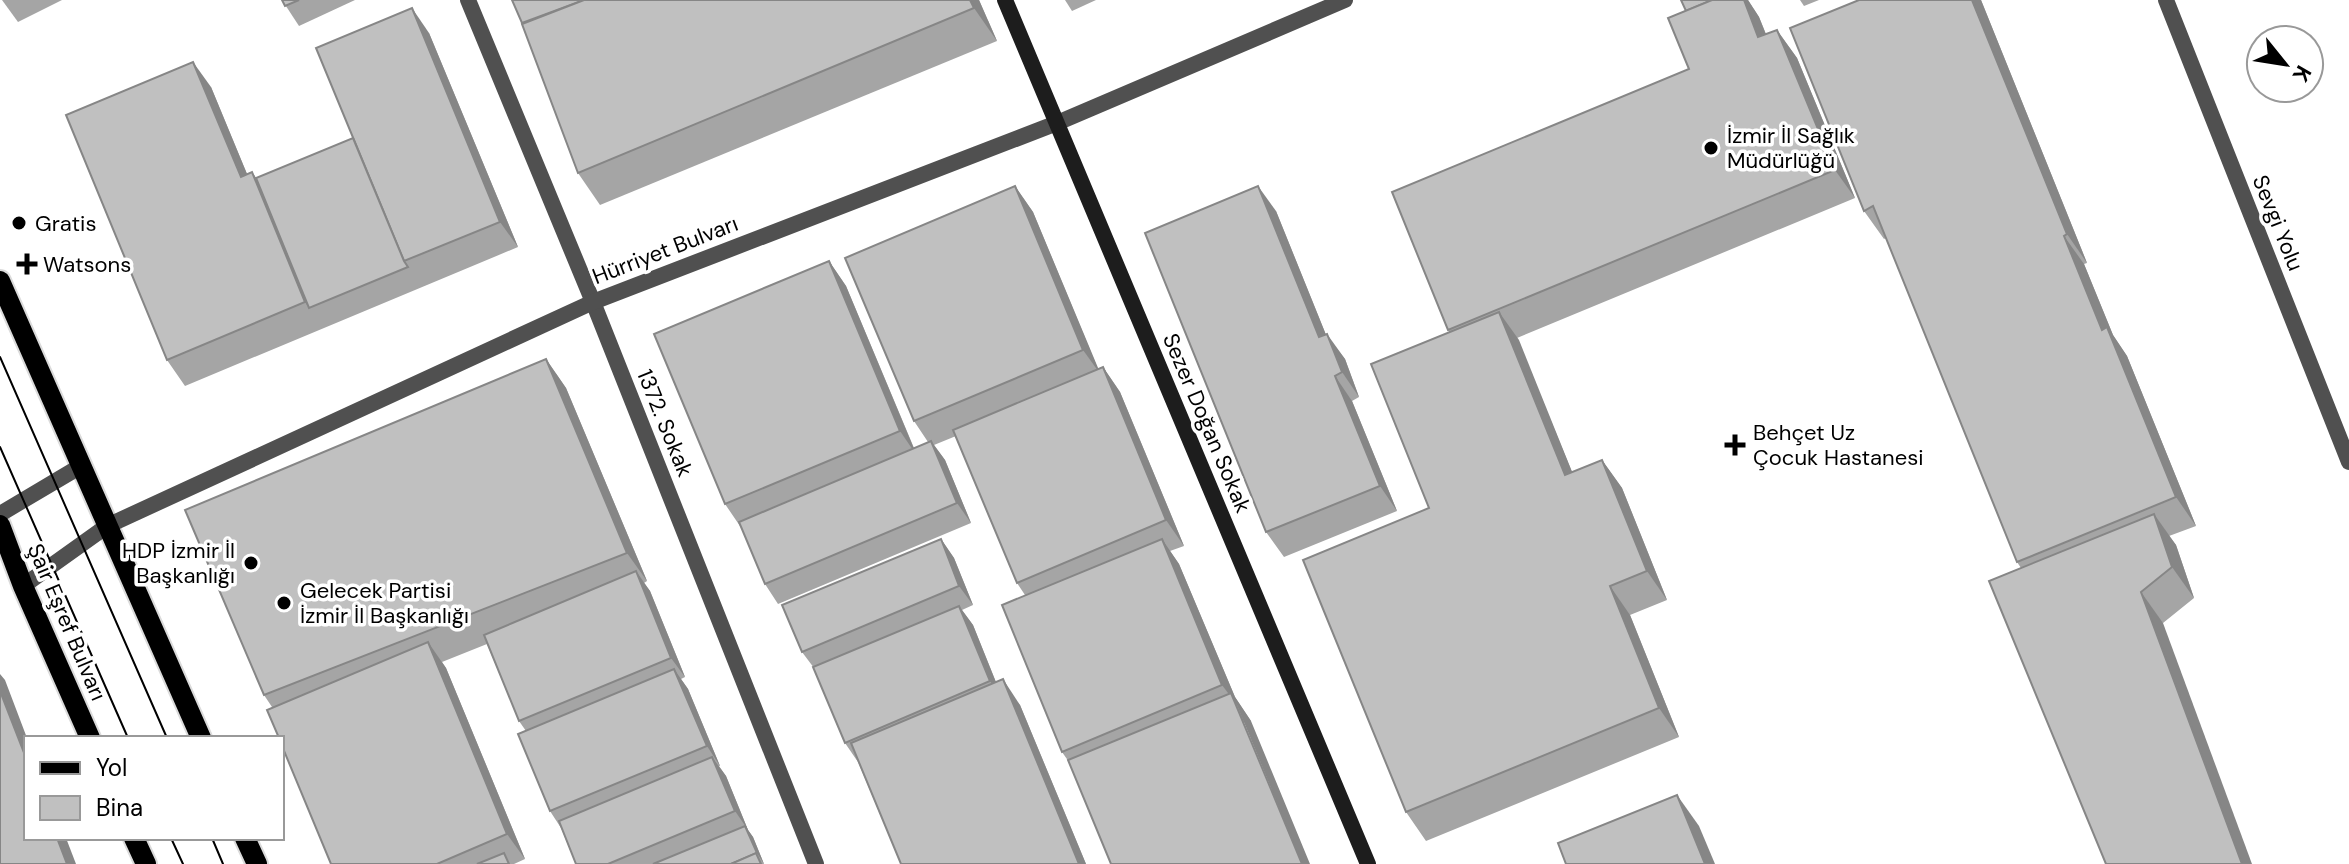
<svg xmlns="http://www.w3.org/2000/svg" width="2349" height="864" font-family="'DM Sans',sans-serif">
  <rect width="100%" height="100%" fill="#fff"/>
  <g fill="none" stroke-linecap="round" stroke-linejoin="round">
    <g stroke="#dbdbdb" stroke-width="24">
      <g id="primary">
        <polyline points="0,281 201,738"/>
        <polyline points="0,525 23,586 90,738"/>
        <polyline points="134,838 146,864"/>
        <polyline points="245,838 257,864"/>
      </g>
    </g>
    <g stroke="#505050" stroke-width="16">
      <polyline points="468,0 593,302 816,864"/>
      <polyline points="2166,0 2349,462"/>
      <polyline points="0,514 81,466"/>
      <polyline points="23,586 107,526 593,302 1057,123 1345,0"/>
    </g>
    <polyline stroke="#1d1d1d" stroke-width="16" points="1005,0 1368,864"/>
    <use href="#primary" stroke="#000" stroke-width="20"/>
    <g stroke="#000" stroke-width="2">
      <polyline points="0,357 167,738"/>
      <polyline points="0,447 128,738"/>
      <polyline points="171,838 183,864"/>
      <polyline points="212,838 223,864"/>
    </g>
  </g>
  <g fill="#a5a5a5">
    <polygon points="2,0 62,0 18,22"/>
    <polygon points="282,0 355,0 299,26"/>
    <polygon points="979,0 997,41 600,205 578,173"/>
    <polygon points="1065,0 1096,0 1072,11"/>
    <polygon points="1681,0 1748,0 1759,17 1766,34 1777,30 1797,58 1855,198 1517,338 1572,472 1602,460 1622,488 1667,600 1630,615 1679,737 1426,841 1406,812 1429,508 1449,332 1448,330 1689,69 1686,11"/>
    <polygon points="1800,0 1819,0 1804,6"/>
    <polygon points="1859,0 1981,0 2087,263 2084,264 2113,335 2127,356 2196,526 2169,536 2176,545 2194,598 2163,623 2021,568 2017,562 1886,238 1884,239 1864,211"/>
    <polygon points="429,33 518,247 185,386 167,360 211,87 247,174 252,172 256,178 353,138"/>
    <polygon points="1015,186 1033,212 1098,369 1103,367 1120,392 1184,546 1170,551 1179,564 1235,697 1251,721 1069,762 1062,752 1025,595 1017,583 956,436 934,445 945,460 971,523 778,604 765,584 742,529 725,504 829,261 846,286 914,448 928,442 914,421"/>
    <polygon points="1276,211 1326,335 1345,359 1359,397 1352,401 1397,511 1284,557 1266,532"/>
    <polygon points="546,359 566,388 647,581 644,583 650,591 685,677 681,679 688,689 720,766 719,766 726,776 748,830 753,837 764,864 576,864 561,828 550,811 526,731 519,721 487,644 442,662 446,668 525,859 514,864 331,864 272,707 264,695"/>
    <polygon points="941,539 954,558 973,605 962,610 973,625 996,682 1020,705 1086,864 901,864 858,762 845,743 814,668 802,652"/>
  </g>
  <g fill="#868686">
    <polygon points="970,0 979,0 997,41 974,8"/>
    <polygon points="1744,0 1748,0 1759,17 1778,65 1758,37"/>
    <polygon points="1972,0 1981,0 2087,263 2067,234"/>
    <polygon points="412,8 429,33 518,247 500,222"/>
    <polygon points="1777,30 1797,58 1855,198 1835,170"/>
    <polygon points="193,62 211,87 259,203 241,177"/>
    <polygon points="252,172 269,197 309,308 305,302"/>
    <polygon points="1015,186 1033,212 1101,375 1083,350"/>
    <polygon points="1258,186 1276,211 1337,362 1319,337"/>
    <polygon points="2064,236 2084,264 2113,335 2127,356 2196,526 2176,497 2102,330"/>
    <polygon points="829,261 846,286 917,456 900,431"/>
    <polygon points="1499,312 1519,340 1585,504 1565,475"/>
    <polygon points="1327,334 1345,359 1359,397 1342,372"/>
    <polygon points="546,359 566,388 647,581 627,553"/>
    <polygon points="1103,367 1120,392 1184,546 1166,520"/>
    <polygon points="1335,376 1352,401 1397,511 1380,486"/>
    <polygon points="931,441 945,460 971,523 957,503"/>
    <polygon points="1602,460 1622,488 1667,600 1647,571"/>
    <polygon points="2154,514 2176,545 2194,598 2172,567"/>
    <polygon points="941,539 954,558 973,605 959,586"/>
    <polygon points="1162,539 1179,564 1235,697 1251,721 1310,864 1302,864 1237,705 1222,685"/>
    <polygon points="636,571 650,591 685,677 671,658"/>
    <polygon points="1610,586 1630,615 1679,737 1659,708"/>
    <polygon points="2141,592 2163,623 2252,864 2242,864"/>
    <polygon points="959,606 973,625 1003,700 990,681"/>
    <polygon points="428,642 446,668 525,859 507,834"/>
    <polygon points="674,669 688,689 720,766 707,746"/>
    <polygon points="0,674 5,680 27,738 26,738 26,758 0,691"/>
    <polygon points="1003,679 1020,705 1086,864 1079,864"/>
    <polygon points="712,757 726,776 748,830 753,837 764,864 757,853 746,827 735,811"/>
    <polygon points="1677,795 1699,826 1715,864 1705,864"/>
    <polygon points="57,838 66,838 76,864 67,864"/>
  </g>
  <g fill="#c0c0c0" stroke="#868686" stroke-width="2">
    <polygon points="282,0 299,0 285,6"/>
    <polygon points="512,0 584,0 522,23"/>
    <polygon points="584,0 970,0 974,8 578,173 522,24"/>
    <polygon points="1681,0 1712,0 1686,11"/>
    <polygon points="1712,0 1744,0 1758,37 1777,30 1835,170 1448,330 1392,192 1689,69 1668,18"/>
    <polygon points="1859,0 1972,0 2067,234 2064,236 2102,330 2107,327 2176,497 2017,562 1873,206 1864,211 1790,28"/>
    <polygon points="412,8 500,222 404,261 316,48"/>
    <polygon points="193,62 241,177 252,172 305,302 167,360 66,115"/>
    <polygon points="353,138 404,261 408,267 309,308 256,178"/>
    <polygon points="1015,186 1083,350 914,421 845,258"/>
    <polygon points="1258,186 1319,337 1327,334 1342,372 1335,376 1380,486 1266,532 1145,233"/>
    <polygon points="829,261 900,431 725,504 654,334"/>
    <polygon points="1499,312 1565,475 1602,460 1647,571 1610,586 1659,708 1406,812 1303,560 1429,508 1371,364"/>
    <polygon points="546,359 627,553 264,695 185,510"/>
    <polygon points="1103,367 1166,520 1017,583 953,430"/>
    <polygon points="931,441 957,503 765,584 739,522"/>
    <polygon points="2154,514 2172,567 2141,592 2242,864 2106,864 1989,581"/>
    <polygon points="941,539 959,586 802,652 782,605"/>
    <polygon points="1162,539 1222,685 1062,752 1002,605"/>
    <polygon points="636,571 671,658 519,721 484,635"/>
    <polygon points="959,606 990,681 845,743 813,667"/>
    <polygon points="428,642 507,834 437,864 331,864 282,746 282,738 279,738 267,710"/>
    <polygon points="674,669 707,746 550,811 518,734"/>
    <polygon points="1003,679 1079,864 901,864 851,743"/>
    <polygon points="0,691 26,758 26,838 57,838 67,864 0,864"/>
    <polygon points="1231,693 1302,864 1111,864 1068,760"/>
    <polygon points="712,757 735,811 608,864 576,864 559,821"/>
    <polygon points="1677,795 1705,864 1566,864 1558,843"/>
    <polygon points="745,826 757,853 731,864 653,864"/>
    <polygon points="504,853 509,864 477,864"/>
    <polygon points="756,853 761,864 731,864"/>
  </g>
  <g fill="#000" stroke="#fff" stroke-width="3">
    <circle cx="1711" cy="148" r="8"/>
    <circle cx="19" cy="223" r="8"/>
    <path d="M23 252h8v8h8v8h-8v8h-8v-8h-8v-8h8z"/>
    <path d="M1731 433h8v8h8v8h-8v8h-8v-8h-8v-8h8z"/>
    <circle cx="251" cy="563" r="8"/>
    <circle cx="284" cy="603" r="8"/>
  </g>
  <g text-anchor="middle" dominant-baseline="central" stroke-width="7" stroke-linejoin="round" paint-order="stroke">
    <g font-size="22" fill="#000" stroke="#fff" text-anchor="start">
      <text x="1727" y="135">İzmir İl Sağlık<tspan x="1727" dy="25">Müdürlüğü</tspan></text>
      <text x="35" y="223">Gratis</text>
      <text x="43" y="264">Watsons</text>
      <text x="1753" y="432">Behçet Uz<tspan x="1753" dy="25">Çocuk Hastanesi</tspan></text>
      <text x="235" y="550" text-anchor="end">HDP İzmir İl<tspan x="235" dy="25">Başkanlığı</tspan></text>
      <text x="300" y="590">Gelecek Partisi<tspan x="300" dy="25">İzmir İl Başkanlığı</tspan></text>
    </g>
    <g font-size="22" fill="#000" stroke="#fff">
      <text transform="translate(2278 223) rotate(68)">Sevgi Yolu</text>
      <text transform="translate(665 250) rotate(-21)">Hürriyet Bulvarı</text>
      <text transform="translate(665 423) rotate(68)">1372. Sokak</text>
      <text transform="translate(1207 423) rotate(67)">Sezer Doğan Sokak</text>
      <text transform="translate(67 622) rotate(67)">Şair Eşref Bulvarı</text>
    </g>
  </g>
  <rect x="24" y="736" width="260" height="104" fill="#ffffff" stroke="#999999" stroke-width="2"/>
  <rect x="40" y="762" width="40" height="12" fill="#000000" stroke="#999999" stroke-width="2"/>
  <text x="96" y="776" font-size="24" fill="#000000">Yol</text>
  <rect x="40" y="796" width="40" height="24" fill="#c0c0c0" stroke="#999999" stroke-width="2"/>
  <text x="96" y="816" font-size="24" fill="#000000">Bina</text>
  <g transform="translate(2285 64) rotate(120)"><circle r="38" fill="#ffffff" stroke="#999999" stroke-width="2"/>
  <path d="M0-6L14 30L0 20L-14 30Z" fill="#000000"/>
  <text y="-12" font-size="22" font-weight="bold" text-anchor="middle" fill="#000000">K</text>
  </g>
</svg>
